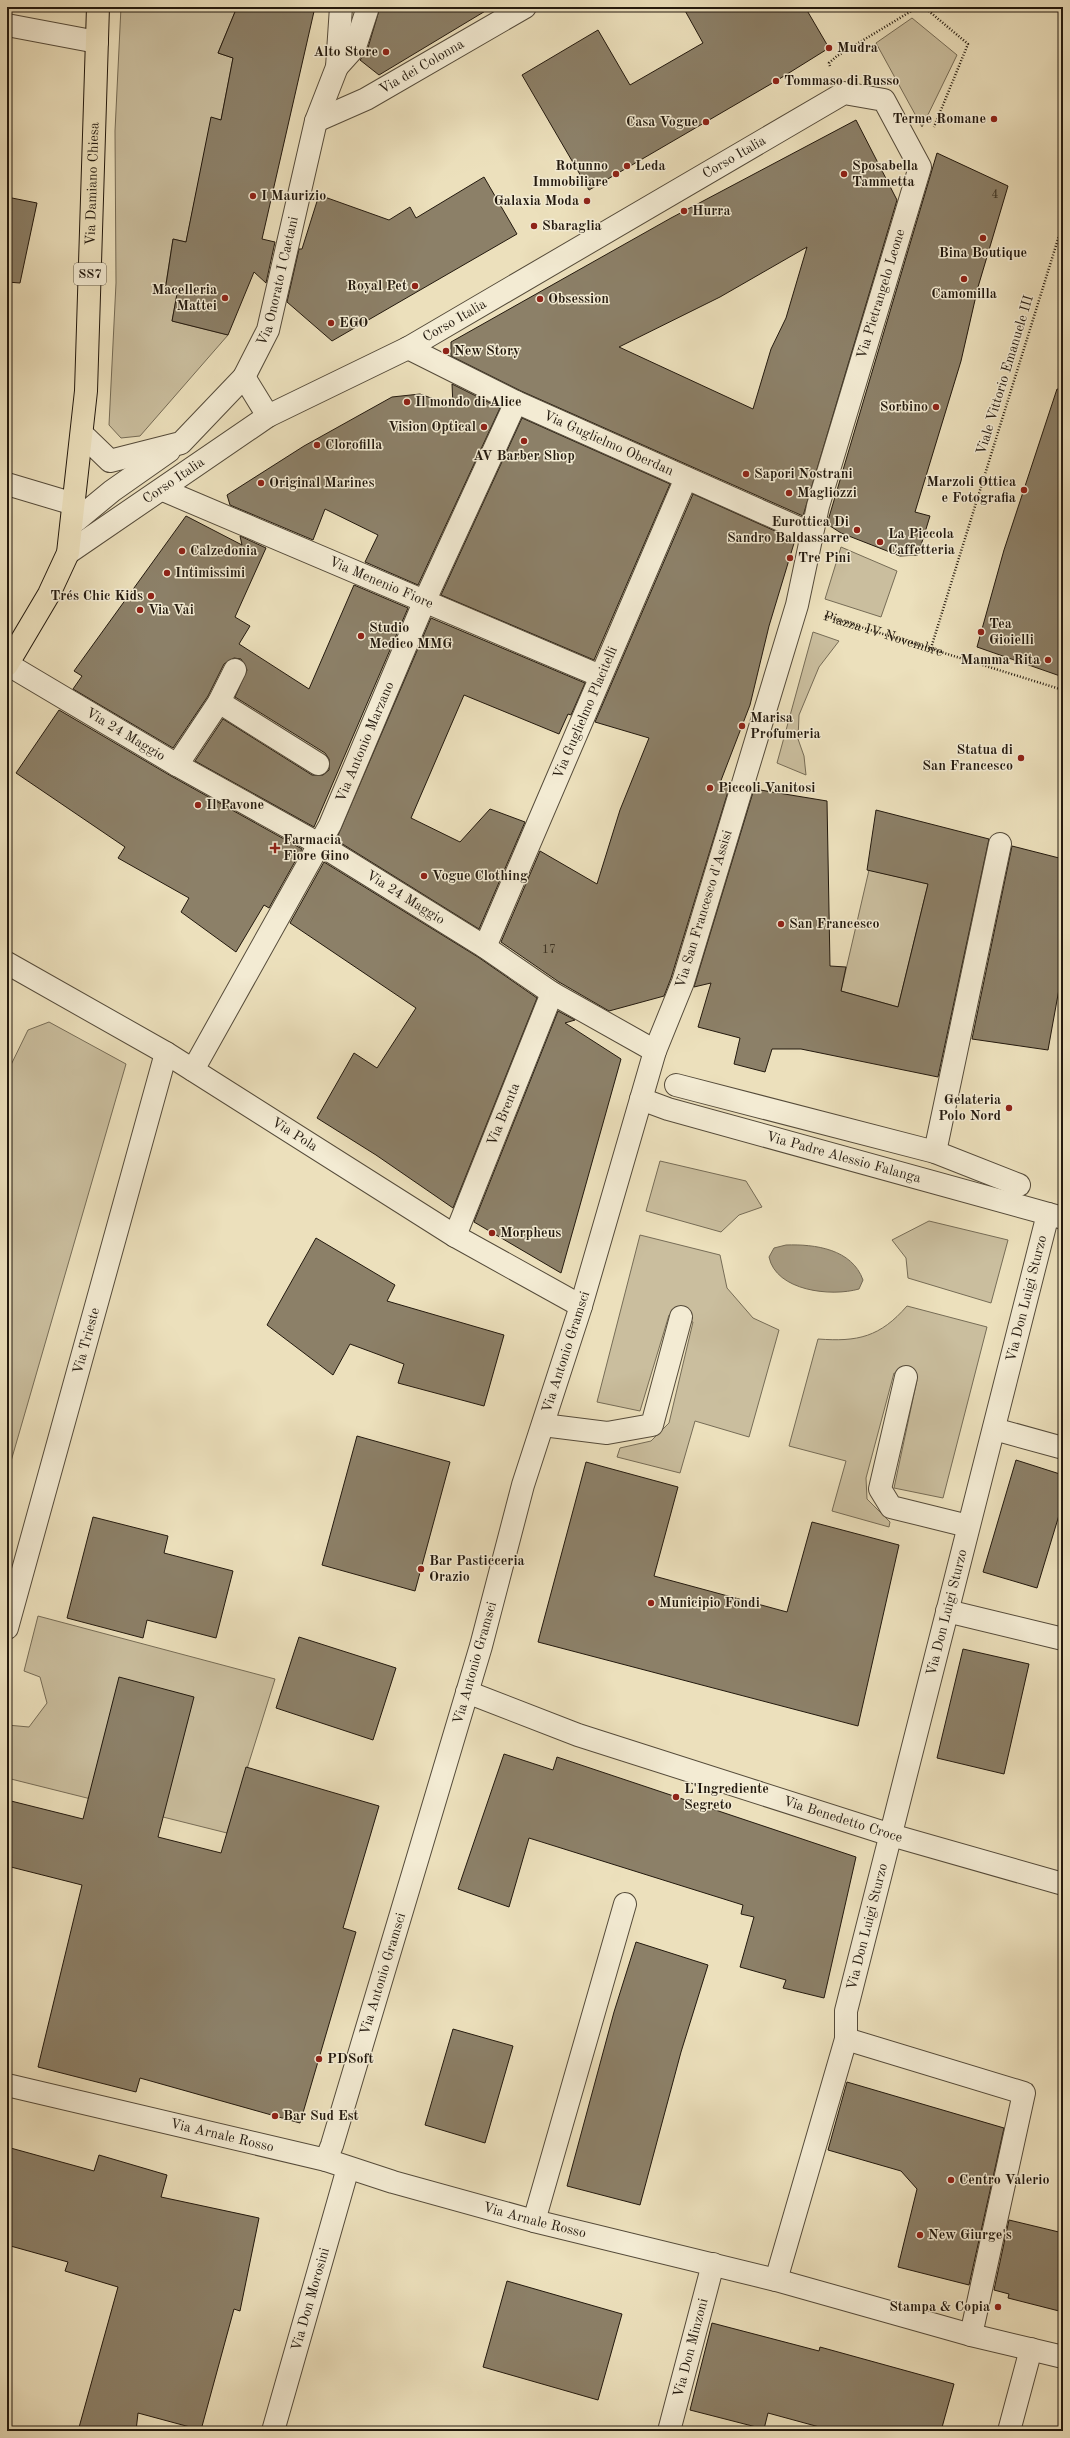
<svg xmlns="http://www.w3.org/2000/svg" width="1070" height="2438" font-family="'Old Standard TT',serif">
  <rect width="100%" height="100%" fill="#ece0bc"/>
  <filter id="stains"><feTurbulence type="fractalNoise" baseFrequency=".005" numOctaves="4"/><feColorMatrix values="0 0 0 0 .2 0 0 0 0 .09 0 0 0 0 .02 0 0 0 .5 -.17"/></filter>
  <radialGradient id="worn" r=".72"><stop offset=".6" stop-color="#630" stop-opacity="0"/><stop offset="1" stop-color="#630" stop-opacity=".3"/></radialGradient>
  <g fill="#cabe9e" stroke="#766c56">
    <polygon points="121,7 237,7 218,53 233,58 221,120 212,118 186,242 173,239 165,290 177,294 172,321 228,335 140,436 121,438 109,425 116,283 115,131"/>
    <polygon points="912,18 957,55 922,127 876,43"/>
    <polygon points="841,547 897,571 881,617 825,599"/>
    <polygon points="813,632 839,641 819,667 799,715 798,739 804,756 806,775 777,763"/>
    <polygon points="869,870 928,884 898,1007 841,991"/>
    <polygon points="49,1022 126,1064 7,1475 7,1073 28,1030"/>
    <polygon points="660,1161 746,1181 762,1207 739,1215 721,1232 646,1211"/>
    <polygon points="929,1221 1008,1240 991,1303 908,1278 906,1258 892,1240"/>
    <polygon points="640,1235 720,1255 727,1288 753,1318 779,1330 749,1437 695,1421 680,1473 617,1457 620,1448 651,1441 669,1423 693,1322 669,1315 640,1411 597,1402"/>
    <path d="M907,1306L987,1327L943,1498L894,1488L917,1380L894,1373L866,1478L867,1499L890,1522L889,1527L832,1511L846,1461L789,1446L818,1339C858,1342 880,1337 907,1306Z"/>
    <polygon points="38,1616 275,1679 227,1833 7,1778 7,1725 29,1727 47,1703 40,1677 24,1671"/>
  </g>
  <path fill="#a89c81" stroke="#736853" d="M786,1245C815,1244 852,1249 863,1280L859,1289C831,1297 776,1291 769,1257L774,1248Z"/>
  <g fill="#8c8068" stroke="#23190e" fill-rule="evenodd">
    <polygon points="237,7 315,7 262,239 275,242 266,283 254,272 228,335 172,321 177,294 165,291 173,239 186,242 211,117 221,120 233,58 218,53"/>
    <polygon points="380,7 492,7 379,75 360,60 367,51"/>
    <polygon points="683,7 805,7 829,48 776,81 589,190 522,75 598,30 630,85 703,43"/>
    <path d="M856,120L897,200L803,516L521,391L451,356V342L671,218ZM807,247L786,318L771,349L753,409L619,347L720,297Z"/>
    <polygon points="937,153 1008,186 978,287 961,361 915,512 930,516 918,555 900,556 841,533 827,524"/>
    <polygon points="484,177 517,234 332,341 287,302 299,249 302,249 319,195 389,220 410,207 416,218"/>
    <polygon points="7,197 37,203 20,283 7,282"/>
    <polygon points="452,384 500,408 418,585 365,562 378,535 325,509 313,540 230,505 227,495 304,446 392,397 420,394 453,406"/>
    <polygon points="1057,389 1063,390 1063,677 977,647 1004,550"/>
    <polygon points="522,418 670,484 594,660 441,595"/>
    <polygon points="693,494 795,540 769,626 750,705 720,783 730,785 671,978 664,996 609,1011 559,982 501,942 540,851 597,884 620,810 649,738 595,722"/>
    <polygon points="186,516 242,545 240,536 266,548 235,617 250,626 239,644 309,689 354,585 408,608 314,827 195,761 223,719 312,775 323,775 329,770 329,759 325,753 235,697 247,670 241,659 234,658 224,664 208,696 173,748 73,689 82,676 74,671"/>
    <polygon points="431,618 585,683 571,715 568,714 559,734 464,695 411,818 460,842 490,809 525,822 479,929 336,840"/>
    <polygon points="59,710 171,776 302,849 269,908 264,905 236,952 181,912 189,898 118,858 125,847 16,773"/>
    <polygon points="754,789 827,801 830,966 846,967 841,991 898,1007 928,884 867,870 876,810 989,839 938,1077 801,1049 772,1049 765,1072 734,1064 740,1038 698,1027 711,983 694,987"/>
    <polygon points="1012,846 1063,859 1063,967 1048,1050 972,1039"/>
    <polygon points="324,862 478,957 537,998 453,1208 376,1155 317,1118 354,1053 377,1068 416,1008 290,923"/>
    <polygon points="558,1011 575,1020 565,1023 621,1059 561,1273 474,1222"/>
    <polygon points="316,1238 395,1285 387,1301 504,1335 484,1406 398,1383 404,1364 350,1344 333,1375 267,1325"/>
    <polygon points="357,1436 450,1462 415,1591 322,1565"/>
    <polygon points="1016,1460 1063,1475 1063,1502 1037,1588 983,1572"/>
    <polygon points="586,1462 678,1487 654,1576 787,1612 812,1522 899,1545 858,1726 538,1642"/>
    <polygon points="93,1517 168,1536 164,1553 233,1571 216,1638 147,1620 143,1638 67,1618"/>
    <polygon points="299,1637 396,1668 373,1740 276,1708"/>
    <polygon points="963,1649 1029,1664 1004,1774 937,1758"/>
    <polygon points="119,1677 194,1697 158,1837 221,1853 246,1767 379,1806 343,1928 356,1932 300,2123 140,2078 136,2092 38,2067 82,1885 7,1866 7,1800 83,1819"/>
    <polygon points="504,1754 553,1770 557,1757 856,1857 824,1998 783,1988 786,1980 740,1967 754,1917 741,1914 743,1905 529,1838 509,1907 458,1889"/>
    <polygon points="636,1942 708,1965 681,2052 640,2205 567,2186 614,2012"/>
    <polygon points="453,2029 513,2046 485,2143 425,2125"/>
    <polygon points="847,2082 1004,2128 969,2285 898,2267 917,2189 901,2171 828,2150"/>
    <polygon points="7,2147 94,2171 99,2155 167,2175 161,2197 259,2218 240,2311 234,2309 201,2430 138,2413 136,2431 78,2431 118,2287 65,2271 68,2262 7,2245"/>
    <polygon points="1009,2220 1063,2233 1063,2312 1008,2298 1009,2294 994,2290"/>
    <polygon points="507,2281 622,2314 598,2400 483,2367"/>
    <polygon points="712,2323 819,2351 820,2347 954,2384 941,2431 834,2431 768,2413 764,2429 690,2410"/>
  </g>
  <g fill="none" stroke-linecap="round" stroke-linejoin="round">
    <g stroke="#554b3a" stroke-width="24">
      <g id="minor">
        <polyline points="7,25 97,42"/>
        <polyline points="337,67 355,47 368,7"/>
        <path id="s2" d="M316,121L366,99L525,7"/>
        <path id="s3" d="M408,348L516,402L812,534"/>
        <polyline points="244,377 268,416"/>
        <path id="s4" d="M82,434L110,461L181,443L244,377L268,330L316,121L337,67L341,7"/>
        <polyline points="7,484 74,504"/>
        <path id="s5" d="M163,490L591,672L599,677"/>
        <polyline points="72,524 112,491 169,451"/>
        <path id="s6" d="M68,553L268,416L408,348L844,93L884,100L920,167L818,506L797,605L683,982L655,1051L581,1306L523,1485L481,1646L332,2145L326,2160"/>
        <path id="s7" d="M7,664L177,765L319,844L485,947L552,993L655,1051"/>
        <polyline points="219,702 318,764"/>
        <polyline points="177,765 219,702 235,670"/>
        <path id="s8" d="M485,947L686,478"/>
        <path id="s9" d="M7,963L166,1053L455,1236L581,1306"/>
        <path id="s10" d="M193,1070L330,825L425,600L516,402"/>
        <polyline points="676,1085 935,1152 1019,1185"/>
        <path id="s11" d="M641,1099L668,1109L1063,1218"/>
        <polyline points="935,1152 1000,844"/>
        <path id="s12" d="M455,1236L552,993"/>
        <polyline points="906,1377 880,1489 891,1507 968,1526"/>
        <polyline points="543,1425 607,1433 652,1425 681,1317"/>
        <polyline points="994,1429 1063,1448"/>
        <polyline points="947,1611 1063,1639"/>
        <path id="s13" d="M7,1628L166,1053"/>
        <path id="s14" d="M467,1692L578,1735L891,1835L1063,1884"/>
        <polyline points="846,2039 1024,2093 971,2335"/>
        <path id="s15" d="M7,2085L326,2160L393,2182L534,2221L776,2280L971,2335L1063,2357"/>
        <polyline points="534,2221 625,1904"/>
        <path id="s16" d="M776,2280L846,2039V2011L1048,1214"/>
        <path id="s17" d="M273,2431L348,2168"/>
        <path id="s18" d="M669,2431L713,2264"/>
        <polyline points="1009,2431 1031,2349"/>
      </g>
    </g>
    <g stroke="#23190e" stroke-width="24">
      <g id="major">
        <path id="s19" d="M7,665L49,594L68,553L86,391L98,7"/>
      </g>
    </g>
    <g stroke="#23190e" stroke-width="2.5" stroke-dasharray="1 2" stroke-linecap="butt">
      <polyline points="924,7 968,44 934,127"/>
      <polyline points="830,66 829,63 837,56 918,7"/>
      <polyline points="1061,380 1063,381"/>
      <path id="s1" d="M825,616L1063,690"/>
      <polyline points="931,648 1063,223"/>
    </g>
    <use href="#minor" stroke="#f3ebd3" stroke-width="22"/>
    <use href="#major" stroke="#ece0bc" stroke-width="22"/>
  </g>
  <g fill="#8f2418" stroke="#f3ebd3" stroke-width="1.5">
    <circle cx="829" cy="48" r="4"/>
    <circle cx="386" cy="52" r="4"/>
    <circle cx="776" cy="81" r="4"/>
    <circle cx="994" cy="119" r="4"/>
    <circle cx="706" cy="122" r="4"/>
    <circle cx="627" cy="166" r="4"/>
    <circle cx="616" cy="174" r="4"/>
    <circle cx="844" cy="174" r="4"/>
    <circle cx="253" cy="196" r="4"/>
    <circle cx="587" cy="201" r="4"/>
    <circle cx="684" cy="211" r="4"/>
    <circle cx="534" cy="226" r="4"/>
    <circle cx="983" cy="238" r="4"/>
    <circle cx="964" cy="279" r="4"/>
    <circle cx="415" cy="286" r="4"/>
    <circle cx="225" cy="298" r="4"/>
    <circle cx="540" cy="299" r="4"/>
    <circle cx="331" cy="323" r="4"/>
    <circle cx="446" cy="351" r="4"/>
    <circle cx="407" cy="402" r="4"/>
    <circle cx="936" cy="407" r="4"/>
    <circle cx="484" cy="427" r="4"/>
    <circle cx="524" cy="441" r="4"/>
    <circle cx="317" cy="445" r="4"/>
    <circle cx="746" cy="474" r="4"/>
    <circle cx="261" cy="483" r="4"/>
    <circle cx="1024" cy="490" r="4"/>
    <circle cx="789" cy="493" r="4"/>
    <circle cx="857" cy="530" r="4"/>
    <circle cx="880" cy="542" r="4"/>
    <circle cx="182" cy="551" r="4"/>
    <circle cx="790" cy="558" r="4"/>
    <circle cx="167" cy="573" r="4"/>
    <circle cx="151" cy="596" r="4"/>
    <circle cx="140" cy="610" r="4"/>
    <circle cx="981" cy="632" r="4"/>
    <circle cx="361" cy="636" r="4"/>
    <circle cx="1048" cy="660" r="4"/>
    <circle cx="742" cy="726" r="4"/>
    <circle cx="1021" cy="758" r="4"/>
    <circle cx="710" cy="788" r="4"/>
    <circle cx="198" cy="805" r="4"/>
    <path d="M273 842h4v4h4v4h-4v4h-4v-4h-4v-4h4z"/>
    <circle cx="424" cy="876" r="4"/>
    <circle cx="781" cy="924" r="4"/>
    <circle cx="1009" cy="1108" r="4"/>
    <circle cx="492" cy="1233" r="4"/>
    <circle cx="421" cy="1569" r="4"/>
    <circle cx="651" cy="1603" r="4"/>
    <circle cx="676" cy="1797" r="4"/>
    <circle cx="319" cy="2059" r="4"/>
    <circle cx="275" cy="2116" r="4"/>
    <circle cx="951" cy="2180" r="4"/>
    <circle cx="920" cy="2235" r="4"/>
    <circle cx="998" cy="2307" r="4"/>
  </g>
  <g text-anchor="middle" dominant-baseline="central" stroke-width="3" stroke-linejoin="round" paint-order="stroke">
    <g font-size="12" fill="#3d3324">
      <text x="995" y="195">4</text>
      <text x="549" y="950">17</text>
    </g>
    <rect fill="#f3ebd3" stroke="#615849" stroke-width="1" x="74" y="263" width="32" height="22" rx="3"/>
    <g font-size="13" font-weight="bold" fill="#23190e">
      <text x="90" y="274">SS7</text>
    </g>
    <g font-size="14" font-weight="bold" fill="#23190e" stroke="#f3ebd3" text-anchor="start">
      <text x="837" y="48">Mudra</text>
      <text x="378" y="52" text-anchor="end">Alto Store</text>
      <text x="784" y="81">Tommaso di Russo</text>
      <text x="986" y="119" text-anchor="end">Terme Romane</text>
      <text x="698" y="122" text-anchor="end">Casa Vogue</text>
      <text x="608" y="166" text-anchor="end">Rotunno<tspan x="608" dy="16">Immobiliare</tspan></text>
      <text x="635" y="166">Leda</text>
      <text x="852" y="166">Sposabella<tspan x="852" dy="16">Tammetta</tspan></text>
      <text x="261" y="196">I Maurizio</text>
      <text x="579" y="201" text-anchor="end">Galaxia Moda</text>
      <text x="692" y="211">Hurra</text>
      <text x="542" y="226">Sbaraglia</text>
      <text x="983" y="253" text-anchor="middle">Bina Boutique</text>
      <text x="407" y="286" text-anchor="end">Royal Pet</text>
      <text x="217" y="290" text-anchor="end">Macelleria<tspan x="217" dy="16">Mattei</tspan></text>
      <text x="964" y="294" text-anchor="middle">Camomilla</text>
      <text x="548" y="299">Obsession</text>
      <text x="339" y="323">EGO</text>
      <text x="454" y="351">New Story</text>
      <text x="415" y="402">Il mondo di Alice</text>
      <text x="928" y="407" text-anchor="end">Sorbino</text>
      <text x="476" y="427" text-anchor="end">Vision Optical</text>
      <text x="325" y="445">Clorofilla</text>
      <text x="524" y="456" text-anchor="middle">AV Barber Shop</text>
      <text x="754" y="474">Sapori Nostrani</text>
      <text x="1016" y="482" text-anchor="end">Marzoli Ottica<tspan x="1016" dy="16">e Fotografia</tspan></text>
      <text x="269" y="483">Original Marines</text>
      <text x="797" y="493">Magliozzi</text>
      <text x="849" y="522" text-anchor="end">Eurottica Di<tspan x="849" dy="16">Sandro Baldassarre</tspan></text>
      <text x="888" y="534">La Piccola<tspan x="888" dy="16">Caffetteria</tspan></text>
      <text x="190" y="551">Calzedonia</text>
      <text x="798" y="558">Tre Pini</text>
      <text x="175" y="573">Intimissimi</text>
      <text x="143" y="596" text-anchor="end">Trés Chic Kids</text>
      <text x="148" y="610">Via Vai</text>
      <text x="989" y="624">Tea<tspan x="989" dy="16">Gioielli</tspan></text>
      <text x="369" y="628">Studio<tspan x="369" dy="16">Medico MMG</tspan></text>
      <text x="1040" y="660" text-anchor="end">Mamma Rita</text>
      <text x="750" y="718">Marisa<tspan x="750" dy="16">Profumeria</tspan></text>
      <text x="1013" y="750" text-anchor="end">Statua di<tspan x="1013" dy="16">San Francesco</tspan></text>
      <text x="718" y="788">Piccoli Vanitosi</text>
      <text x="206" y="805">Il Pavone</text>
      <text x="283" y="840">Farmacia<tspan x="283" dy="16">Fiore Gino</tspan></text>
      <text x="432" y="876">Vogue Clothing</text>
      <text x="789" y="924">San Francesco</text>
      <text x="1001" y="1100" text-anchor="end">Gelateria<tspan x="1001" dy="16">Polo Nord</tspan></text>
      <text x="500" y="1233">Morpheus</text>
      <text x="429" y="1561">Bar Pasticceria<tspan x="429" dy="16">Orazio</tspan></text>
      <text x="659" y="1603">Municipio Fondi</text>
      <text x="684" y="1789">L'Ingrediente<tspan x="684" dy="16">Segreto</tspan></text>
      <text x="327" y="2059">PDSoft</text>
      <text x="283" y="2116">Bar Sud Est</text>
      <text x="959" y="2180">Centro Valerio</text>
      <text x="928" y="2235">New Giurge's</text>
      <text x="990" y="2307" text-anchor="end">Stampa &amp; Copia</text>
    </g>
    <g font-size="14" fill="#23190e" stroke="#f3ebd3">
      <text stroke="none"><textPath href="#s2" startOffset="119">Via dei Colonna</textPath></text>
      <text stroke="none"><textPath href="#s6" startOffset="776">Corso Italia</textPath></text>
      <text stroke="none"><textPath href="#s19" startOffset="498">Via Damiano Chiesa</textPath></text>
      <text stroke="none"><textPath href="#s4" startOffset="306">Via Onorato I Caetani</textPath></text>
      <text transform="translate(881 294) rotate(-73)">Via Pietrangelo Leone</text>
      <text stroke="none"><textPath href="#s6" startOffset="452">Corso Italia</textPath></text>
      <text transform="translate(1005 375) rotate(-73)">Viale Vittorio Emanuele III</text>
      <text stroke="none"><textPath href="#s3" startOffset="222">Via Guglielmo Oberdan</textPath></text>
      <text stroke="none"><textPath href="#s6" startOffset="128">Corso Italia</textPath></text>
      <text stroke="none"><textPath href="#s5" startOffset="237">Via Menenio Fiore</textPath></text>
      <text stroke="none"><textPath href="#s1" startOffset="61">Piazza IV Novembre</textPath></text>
      <text stroke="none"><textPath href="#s8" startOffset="255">Via Guglielmo Placitelli</textPath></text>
      <text stroke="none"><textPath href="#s7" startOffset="138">Via 24 Maggio</textPath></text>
      <text stroke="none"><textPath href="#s10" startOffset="371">Via Antonio Marzano</textPath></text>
      <text stroke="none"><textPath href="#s7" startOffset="462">Via 24 Maggio</textPath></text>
      <text transform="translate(704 909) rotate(-73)">Via San Francesco d'Assisi</text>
      <text stroke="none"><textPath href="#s12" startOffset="131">Via Brenta</textPath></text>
      <text stroke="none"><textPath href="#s9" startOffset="335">Via Pola</textPath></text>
      <text stroke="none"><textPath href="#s11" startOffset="211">Via Padre Alessio Falanga</textPath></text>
      <text stroke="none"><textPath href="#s16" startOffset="1014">Via Don Luigi Sturzo</textPath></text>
      <text stroke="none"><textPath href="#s13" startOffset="298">Via Trieste</textPath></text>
      <text transform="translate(566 1352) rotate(-72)">Via Antonio Gramsci</text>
      <text stroke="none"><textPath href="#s16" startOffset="690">Via Don Luigi Sturzo</textPath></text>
      <text transform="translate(475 1663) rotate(-74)">Via Antonio Gramsci</text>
      <text stroke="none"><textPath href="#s14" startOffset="397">Via Benedetto Croce</textPath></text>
      <text stroke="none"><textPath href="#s16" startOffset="366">Via Don Luigi Sturzo</textPath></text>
      <text transform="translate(383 1974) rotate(-73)">Via Antonio Gramsci</text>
      <text stroke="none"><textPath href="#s15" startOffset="221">Via Arnale Rosso</textPath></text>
      <text stroke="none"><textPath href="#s15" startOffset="545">Via Arnale Rosso</textPath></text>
      <text stroke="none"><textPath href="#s17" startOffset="137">Via Don Morosini</textPath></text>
      <text stroke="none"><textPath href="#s18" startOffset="86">Via Don Minzoni</textPath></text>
    </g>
  </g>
  <rect width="1070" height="2438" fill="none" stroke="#ece0bc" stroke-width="24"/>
  <rect x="8" y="8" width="1054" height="2422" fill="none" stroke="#23190e" stroke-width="2"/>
  <rect x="12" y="12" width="1046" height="2414" fill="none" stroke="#23190e"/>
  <rect width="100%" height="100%" filter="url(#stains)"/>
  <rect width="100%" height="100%" fill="url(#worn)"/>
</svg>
